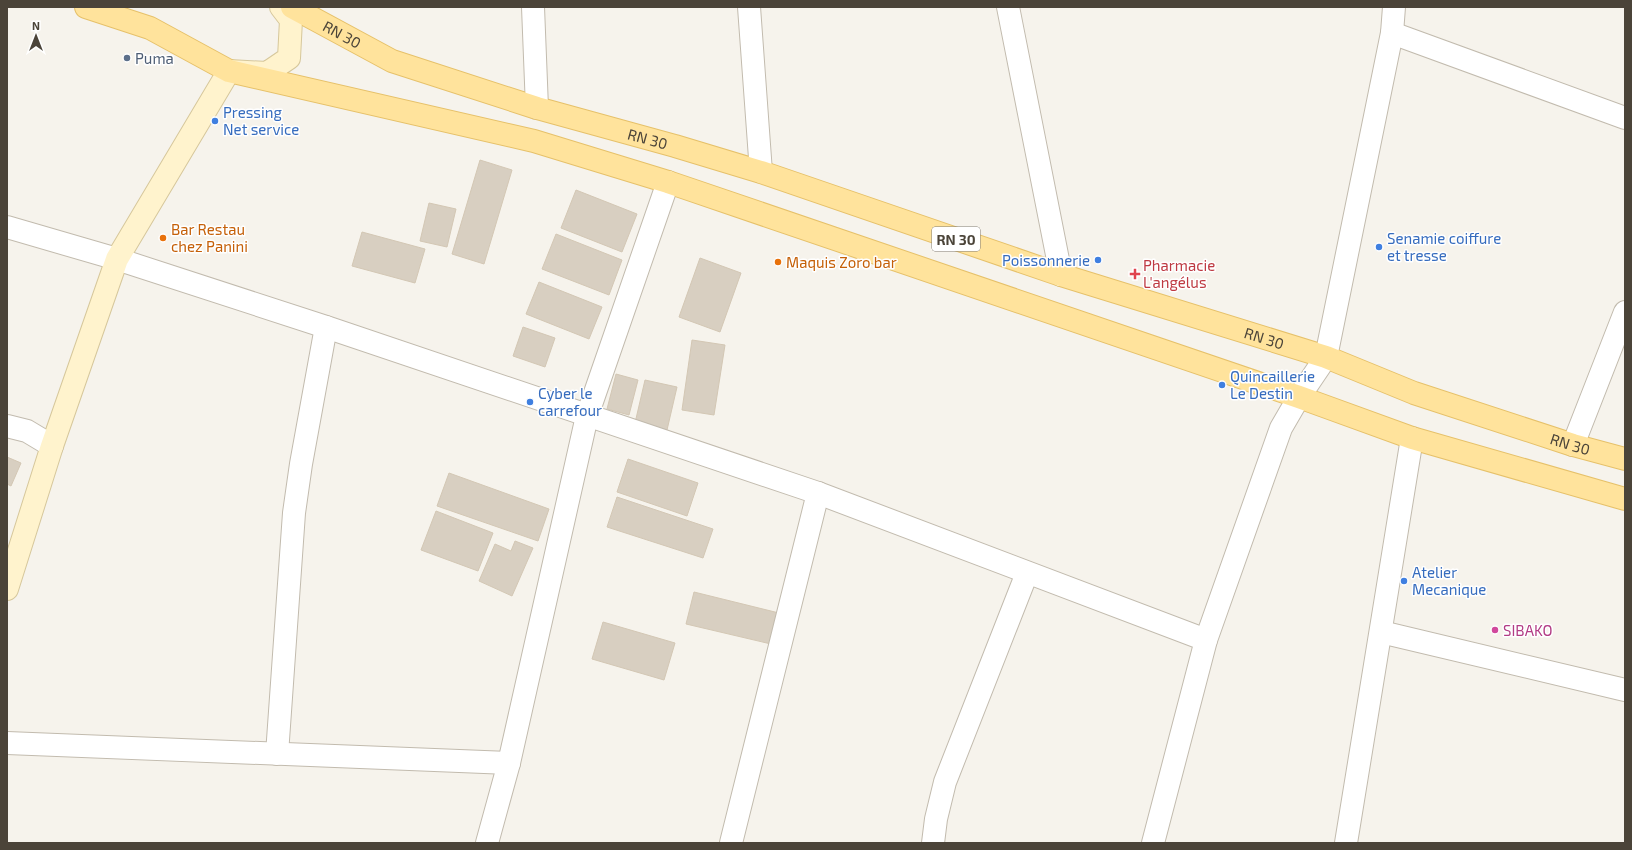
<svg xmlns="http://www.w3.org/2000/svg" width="1632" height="850" font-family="'Exo 2',sans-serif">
  <rect width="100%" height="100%" fill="#f6f3ec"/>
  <g fill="#d8cfc1" stroke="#d3c7b4">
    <polygon points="480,160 512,170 484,264 452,254"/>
    <polygon points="576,190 637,214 622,252 561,228"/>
    <polygon points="429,203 456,209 447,247 420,241"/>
    <polygon points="362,232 425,249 415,283 352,266"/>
    <polygon points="556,234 622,260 609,295 542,269"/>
    <polygon points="700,258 741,273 720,332 679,317"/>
    <polygon points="539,282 602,307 589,339 526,314"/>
    <polygon points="523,327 555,338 545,367 513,356"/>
    <polygon points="692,340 725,345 714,415 682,410"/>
    <polygon points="616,374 638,380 629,415 607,409"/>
    <polygon points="645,380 677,387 667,430 635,423"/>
    <polygon points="7,457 21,463 11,486 7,484"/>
    <polygon points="628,459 698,483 687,516 617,492"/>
    <polygon points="449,473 549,509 538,541 437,506"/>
    <polygon points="617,497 713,529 703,558 607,527"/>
    <polygon points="436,511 493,533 478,571 421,550"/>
    <polygon points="515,541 533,548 512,596 479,581 495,544 511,551"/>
    <polygon points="694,592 779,613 771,644 686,624"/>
    <polygon points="603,622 675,643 664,680 592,659"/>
  </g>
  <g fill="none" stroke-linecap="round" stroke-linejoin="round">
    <g stroke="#c2bbae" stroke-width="24">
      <g id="street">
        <polyline points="533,7 537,108"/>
        <polyline points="749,7 761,172"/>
        <polyline points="1008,7 1061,275"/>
        <polyline points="1392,33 1625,118"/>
        <polyline points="7,227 117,259 326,327 818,493 1206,640"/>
        <polyline points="7,426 27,431 52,446"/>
        <polyline points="1573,445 1625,312"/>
        <polyline points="1381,632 1625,690"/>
        <polyline points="7,743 509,763"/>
        <polyline points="277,754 294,513 301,464 326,327"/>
        <polyline points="487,843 509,763 587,416 668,182"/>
        <polyline points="731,843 818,493"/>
        <polyline points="933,843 936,819 945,782 1027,573"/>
        <polyline points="1153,843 1206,640 1281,428 1299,397 1326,357 1392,33 1394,7"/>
        <polyline points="1346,843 1412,438"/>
      </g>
    </g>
    <g stroke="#d6c79b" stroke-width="24">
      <polyline id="secondary" points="7,589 52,446 117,259 229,71 267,73 289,58 291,20 281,7"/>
    </g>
    <g stroke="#e6c16a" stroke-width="24">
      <g id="primary">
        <polyline points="86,7 150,28 229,71 534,141 668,182 1299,397 1412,438 1625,499"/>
        <path id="s1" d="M292,7L392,61L537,108L675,146L761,172L1061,275L1326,357L1414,393L1573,445L1625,459"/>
      </g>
    </g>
    <use href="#street" stroke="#fff" stroke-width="22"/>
    <use href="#secondary" stroke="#fff3cd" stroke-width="22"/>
    <use href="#primary" stroke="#ffe39c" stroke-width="22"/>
  </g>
  <circle fill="#5c6f8a" stroke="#fff" stroke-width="1.5" cx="127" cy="58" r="4"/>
  <g fill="#3f7fe0" stroke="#fff" stroke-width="1.5">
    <circle cx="215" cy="121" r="4"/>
    <circle cx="1379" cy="247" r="4"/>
    <circle cx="1098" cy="260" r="4"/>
    <circle cx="1222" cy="385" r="4"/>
    <circle cx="530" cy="402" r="4"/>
    <circle cx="1404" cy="581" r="4"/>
  </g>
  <g fill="#e8710a" stroke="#fff" stroke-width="1.5">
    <circle cx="163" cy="238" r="4"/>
    <circle cx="778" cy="262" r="4"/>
  </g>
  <path fill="#e0444e" stroke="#fff" stroke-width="1.5" d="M1133 268h4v4h4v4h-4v4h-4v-4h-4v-4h4z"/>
  <circle fill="#d1479c" stroke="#fff" stroke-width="1.5" cx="1495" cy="630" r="4"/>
  <g text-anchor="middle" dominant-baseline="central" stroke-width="3" stroke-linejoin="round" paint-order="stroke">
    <rect fill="#fff" stroke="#817c74" stroke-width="1" x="932" y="227" width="48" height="24" rx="3"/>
    <g font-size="14" font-weight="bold" fill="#4b4439">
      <text x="956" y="239">RN 30</text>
    </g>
    <g font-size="15" fill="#4b4439" stroke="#fff">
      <text stroke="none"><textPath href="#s1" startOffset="57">RN 30</textPath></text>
      <text stroke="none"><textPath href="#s1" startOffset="381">RN 30</textPath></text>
      <text stroke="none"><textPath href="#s1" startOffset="1029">RN 30</textPath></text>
      <text stroke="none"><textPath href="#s1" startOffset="1353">RN 30</textPath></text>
    </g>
    <g font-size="15" fill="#4e5e75" stroke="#fff" text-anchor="start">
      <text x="135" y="58">Puma</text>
    </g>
    <g font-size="15" fill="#366cbe" stroke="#fff" text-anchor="start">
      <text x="223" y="112">Pressing<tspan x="223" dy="17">Net service</tspan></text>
      <text x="1387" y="238">Senamie coiffure<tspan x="1387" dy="17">et tresse</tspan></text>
      <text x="1090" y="260" text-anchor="end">Poissonnerie</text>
      <text x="1230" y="376">Quincaillerie<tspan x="1230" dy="17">Le Destin</tspan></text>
      <text x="538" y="393">Cyber le<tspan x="538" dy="17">carrefour</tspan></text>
      <text x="1412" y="572">Atelier<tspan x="1412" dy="17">Mecanique</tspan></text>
    </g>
    <g font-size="15" fill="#c56008" stroke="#fff" text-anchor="start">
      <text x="171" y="229">Bar Restau<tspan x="171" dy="17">chez Panini</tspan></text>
      <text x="786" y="262">Maquis Zoro bar</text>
    </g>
    <g font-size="15" fill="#be3a42" stroke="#fff" text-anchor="start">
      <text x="1143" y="265">Pharmacie<tspan x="1143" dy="17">L'angélus</tspan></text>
    </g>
    <g font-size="15" fill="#b23c85" stroke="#fff" text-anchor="start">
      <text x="1503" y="630">SIBAKO</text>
    </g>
  </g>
  <rect width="1632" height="850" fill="none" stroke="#4b4439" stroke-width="16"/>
  <g transform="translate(36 36)" stroke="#ffffff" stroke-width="3" paint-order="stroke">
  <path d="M0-3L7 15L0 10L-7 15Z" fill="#4b4439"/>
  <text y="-6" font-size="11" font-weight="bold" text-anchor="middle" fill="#4b4439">N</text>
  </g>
</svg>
